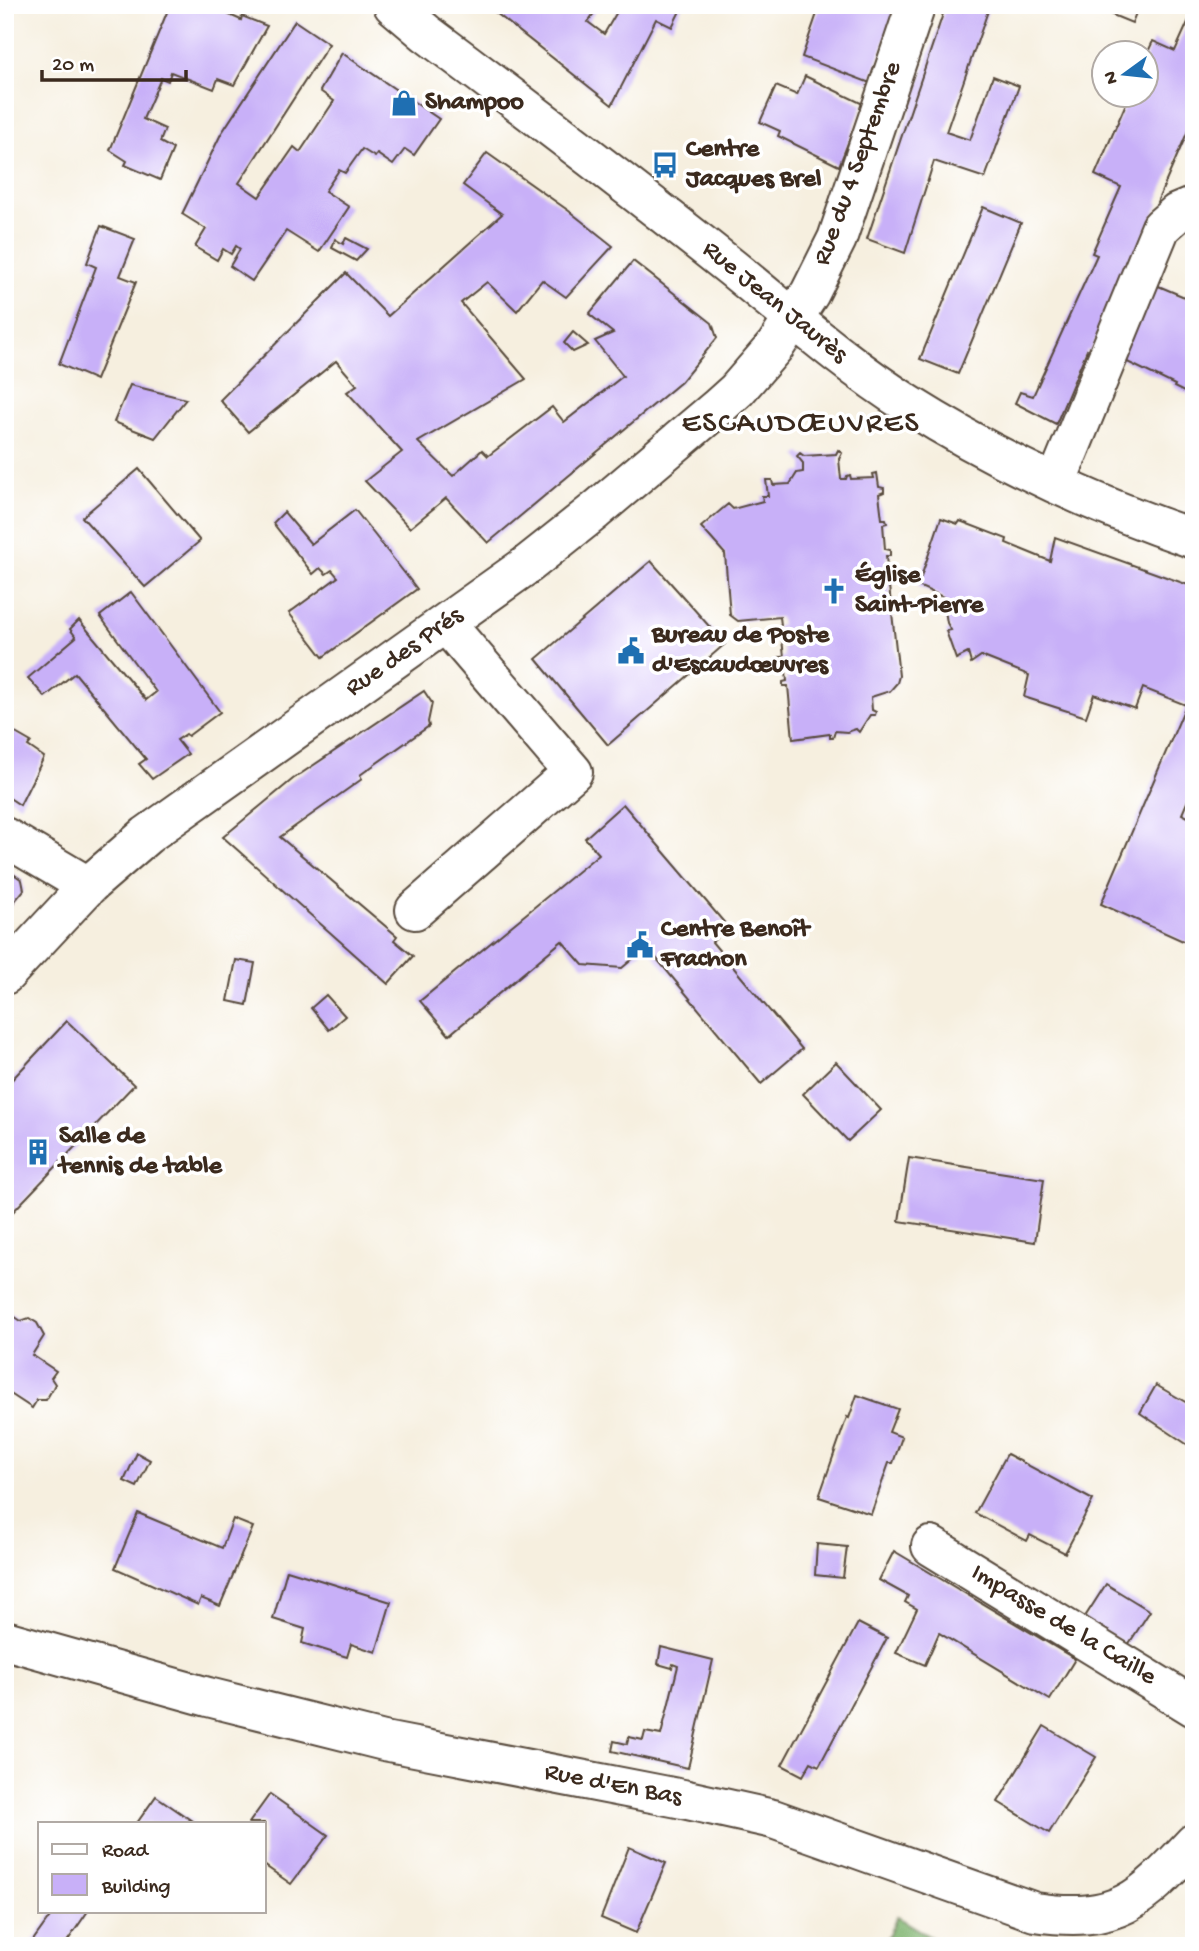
<svg xmlns="http://www.w3.org/2000/svg" width="1199" height="1951" font-family="'Gochi Hand',sans-serif">
  <rect width="100%" height="100%" fill="#fff"/>
  <filter id="ink" filterUnits="userSpaceOnUse"><feTurbulence type="fractalNoise" baseFrequency=".0143" numOctaves="2"/><feDisplacementMap in="SourceGraphic" scale="14" xChannelSelector="R" yChannelSelector="G"/><feConvolveMatrix kernelMatrix="1 2 1 2 8 2 1 2 1" color-interpolation-filters="sRGB"/></filter>
  <filter id="wash" filterUnits="userSpaceOnUse"><feTurbulence type="fractalNoise" baseFrequency=".00686" numOctaves="4" result="noise"/><feDisplacementMap in="SourceGraphic" scale="28" xChannelSelector="R" yChannelSelector="G"/><feGaussianBlur stdDeviation="1.57" result="paint"/><feColorMatrix in="noise" values="0 0 0 0 0 0 0 0 0 0 0 0 0 0 0 0 0 1.4 0 .05"/><feComposite in="paint" operator="in"/></filter>
  <g filter="url(#wash)">
    <rect width="100%" height="100%" fill="#f6efdf"/>
    <polygon fill="#7fb46f" stroke="#5d6f46" stroke-width="2" points="897,1917 945,1946 883,1946"/>
    <g id="blocks">
      <g fill="#c8b0f8">
        <polygon points="170,5 207,5 241,20 242,16 267,26 234,85 218,79 214,89 171,72 168,81 161,78 143,119 165,129 160,142 173,149 160,180 125,165 127,161 110,150"/>
        <polygon points="486,5 563,5 560,9 562,11 567,5 595,5 598,7 588,22 604,34 621,5 683,5 672,27 656,19 612,105"/>
        <polygon points="820,5 897,5 870,83 802,57"/>
        <polygon points="946,5 990,5 946,132 970,140 993,76 1019,86 985,178 934,161 905,253 867,239"/>
        <polygon points="1088,5 1139,5 1132,23"/>
        <polygon points="1194,9 1194,117 1157,202 1159,204 1090,352 1087,350 1056,424 1015,403 1020,392 1033,396 1097,255 1092,253 1121,187 1095,175 1130,94 1146,94 1146,56 1153,41 1175,51"/>
        <polygon points="295,21 329,44 239,183 259,197 294,147 300,152 334,101 320,91 342,53 439,119 414,155 405,149 393,165 377,154 375,157 362,149 345,173 339,170 325,191 349,207 319,252 286,231 252,281 230,266 240,249 236,246 231,254 223,249 217,260 195,247 206,229 182,214 221,134"/>
        <polygon points="805,76 863,104 839,166 778,136 780,131 760,122 776,86 797,95"/>
        <polygon points="487,153 569,211 613,246 566,297 542,280 517,311 487,282 461,303 526,379 418,442 453,476 482,450 488,456 552,407 564,422 623,376 595,341 613,333 589,314 633,261 712,323 717,338 681,382 488,543 446,498 410,528 365,481 402,452 347,392 357,385 336,361 248,432 220,400 346,273 388,316 502,214 463,185"/>
        <polygon points="983,207 1021,223 958,374 920,359"/>
        <polygon points="101,226 135,239 120,276 136,282 96,380 59,364 96,267 87,263"/>
        <polygon points="346,238 367,249 356,261 332,248 335,239 343,244"/>
        <polygon points="1149,282 1194,301 1194,397 1174,387 1175,385 1117,357"/>
        <polygon points="573,332 588,345 573,352 564,343"/>
        <polygon points="130,385 186,399 155,438 114,422"/>
        <polygon points="838,450 842,453 839,459 841,479 846,479 847,476 850,475 851,479 874,478 873,474 877,473 879,487 884,488 884,492 879,494 882,519 886,519 887,523 883,524 885,549 890,550 890,556 886,556 888,578 892,579 893,585 889,586 899,676 897,683 890,691 871,697 872,710 876,712 875,715 870,715 859,732 856,729 847,732 835,731 833,738 830,738 830,734 793,739 788,686 783,686 783,682 787,681 785,662 781,662 780,657 784,657 781,630 777,630 777,626 781,625 780,617 738,621 730,615 725,554 701,527 728,504 733,509 763,501 762,496 768,496 766,480 772,480 773,485 790,484 797,473 803,472 803,463 797,456 800,453 804,456 836,454"/>
        <polygon points="139,469 200,541 145,587 82,517"/>
        <polygon points="355,510 417,589 323,657 289,613 338,577 332,570 326,574 320,568 313,574 273,523 284,512 311,544"/>
        <polygon points="941,518 958,524 960,521 1007,539 1006,543 1050,561 1055,537 1194,587 1194,786 1182,814 1194,820 1194,946 1101,904 1186,705 1143,688 1135,709 1094,694 1086,717 1024,697 1029,675 981,656 971,663 968,653 956,659 946,631 951,630 947,623 943,597 918,586"/>
        <polygon points="651,561 725,644 608,745 536,659"/>
        <polygon points="131,592 220,712 188,736 186,734 177,740 188,754 152,779 139,764 146,759 75,673 45,697 28,678 76,637 70,629 79,620 146,700 156,692 100,616"/>
        <polygon points="424,691 432,703 428,722 429,726 360,775 362,779 280,837 397,936 394,940 413,956 388,984 223,837 293,779"/>
        <polygon points="5,727 31,742 28,746 44,757 20,805 5,795"/>
        <polygon points="623,804 728,927 712,942 802,1049 761,1084 647,947 622,968 583,965 562,941 449,1035 420,1001 599,854 585,838"/>
        <polygon points="5,868 22,880 24,890 5,913"/>
        <polygon points="236,960 255,963 247,1005 228,1001"/>
        <polygon points="326,995 345,1016 329,1030 311,1008"/>
        <polygon points="67,1021 134,1085 7,1218 5,1087"/>
        <polygon points="836,1062 881,1110 848,1141 803,1094"/>
        <polygon points="909,1158 1044,1179 1035,1242 899,1221"/>
        <polygon points="5,1310 21,1321 29,1318 37,1323 44,1336 32,1355 56,1371 51,1378 55,1384 53,1388 46,1400 37,1400 32,1408 9,1393 5,1398"/>
        <polygon points="1156,1385 1194,1407 1194,1449 1140,1413"/>
        <polygon points="857,1395 898,1409 889,1432 902,1437 893,1463 889,1463 871,1514 819,1497 847,1417 849,1418"/>
        <polygon points="137,1453 150,1460 137,1487 124,1481"/>
        <polygon points="1007,1454 1093,1500 1065,1553 1030,1535 1027,1541 975,1513"/>
        <polygon points="138,1513 222,1548 233,1519 253,1527 220,1606 201,1598 198,1605 115,1568"/>
        <polygon points="817,1544 847,1547 843,1578 815,1575"/>
        <polygon points="894,1551 1075,1659 1050,1700 939,1633 925,1665 896,1653 917,1609 905,1602 908,1596 879,1580"/>
        <polygon points="287,1570 391,1602 376,1652 351,1644 347,1657 302,1643 305,1629 273,1619"/>
        <polygon points="1106,1584 1150,1611 1128,1645 1083,1620"/>
        <polygon points="858,1623 887,1638 819,1766 811,1762 803,1776 782,1765"/>
        <polygon points="661,1647 713,1660 688,1768 612,1751 614,1741 627,1744 629,1737 643,1740 645,1732 661,1735 678,1666 673,1664 672,1668 658,1664"/>
        <polygon points="1044,1726 1096,1757 1049,1833 998,1802"/>
        <polygon points="270,1794 328,1835 291,1884 264,1865 264,1823 249,1823"/>
        <polygon points="156,1796 195,1823 137,1823"/>
        <polygon points="629,1847 666,1863 636,1933 601,1918"/>
        <polygon points="54,1911 88,1911 64,1946 29,1946"/>
      </g>
    </g>
  </g>
  <g filter="url(#ink)">
    <use href="#blocks" fill-opacity="0" stroke="#57483b" stroke-width="2"/>
    <g fill="none" stroke-linecap="round" stroke-linejoin="round">
      <g stroke="#57483b" stroke-width="42">
        <g id="minor">
          <polyline points="1056,483 1161,227 1177,213 1194,206"/>
          <polyline points="5,837 88,886"/>
          <polyline points="415,910 573,772 446,624"/>
          <polyline points="5,975 88,886 147,835 527,565 595,511 717,408 737,390 776,345 810,293 837,239 916,5"/>
          <polyline points="931,1546 1194,1707"/>
          <path d="M5,1640L208,1697L384,1741L683,1799L773,1819L1035,1912C1118,1924 1140,1901 1194,1843"/>
        </g>
      </g>
      <g stroke="#57483b" stroke-width="42">
        <path id="major" d="M393,5L426,33C529,110 631,188 732,268C790,315 845,364 908,404C997,460 1094,505 1194,539"/>
      </g>
      <use href="#minor" stroke="#fff" stroke-width="38"/>
      <use href="#major" stroke="#fff" stroke-width="38"/>
    </g>
  </g>
  <defs>
    <g id="shop-bare" transform="scale(2.1)"><path d="M-5-2.5h2.3a2.7 3.5 0 0 1 5.4 0H5L5.5 6h-11ZM-1.5-2.5h3a1.5 2.3 0 0 0-3 0Z" fill="#1f6fb2" stroke="#fff" stroke-width="2.5" paint-order="stroke"/></g>
    <g id="bus-bare" transform="scale(2.1)"><path d="M-5-6H5V4H4V6H2V4H-2V6H-4V4H-5ZM-3.5-4V0h7V-4ZM-3.5 1.2v1.5H-2V1.2ZM2 1.2v1.5H3.5V1.2Z" fill="#1f6fb2" stroke="#fff" stroke-width="2.5" paint-order="stroke"/></g>
    <g id="church-bare" transform="scale(2.1)"><path d="M-1.2-6h2.4v3.5h3.3v2.4h-3.3V6h-2.4V-.1h-3.3v-2.4h3.3Z" fill="#1f6fb2" stroke="#fff" stroke-width="2.5" paint-order="stroke"/></g>
    <g id="civic-bare" transform="scale(2.1)"><path d="M-.6-6.5H3V-4.5H.6V-3L4-1V1h2V6H-6V1h2V-1L-.6-3ZM-1.2 2.5V6h2.4V2.5Z" fill="#1f6fb2" stroke="#fff" stroke-width="2.5" paint-order="stroke"/></g>
    <g id="building-bare" transform="scale(2.1)"><path d="M-4-6H4V6H1V3H-1V6H-4ZM-2.5-4.3h1.7v1.8h-1.7ZM.8-4.3h1.7v1.8H.8ZM-2.5-1h1.7V.8h-1.7ZM.8-1h1.7V.8H.8Z" fill="#1f6fb2" stroke="#fff" stroke-width="2.5" paint-order="stroke"/></g>
  </defs>
  <g fill-rule="evenodd">
    <use href="#shop-bare" x="404" y="103"/>
    <use href="#bus-bare" x="665" y="165"/>
    <use href="#church-bare" x="834" y="591"/>
    <use href="#civic-bare" x="631" y="651"/>
    <use href="#civic-bare" x="640" y="945"/>
    <use href="#building-bare" x="38" y="1152"/>
  </g>
  <g text-anchor="middle" dominant-baseline="central" stroke-width="7" stroke-linejoin="round" paint-order="stroke">
    <g font-size="26" font-weight="bold" fill="#3b2a1e" stroke="#fff" text-anchor="start">
      <text x="425" y="103">Shampoo</text>
      <text x="686" y="150">Centre<tspan x="686" dy="30">Jacques Brel</tspan></text>
      <text x="855" y="576">Église<tspan x="855" dy="30">Saint-Pierre</tspan></text>
      <text x="652" y="636">Bureau de Poste<tspan x="652" dy="30">d'Escaudœuvres</tspan></text>
      <text x="661" y="930">Centre Benoît<tspan x="661" dy="30">Frachon</tspan></text>
      <text x="59" y="1137">Salle de<tspan x="59" dy="30">tennis de table</tspan></text>
    </g>
    <g font-size="26" fill="#3b2a1e" stroke="#fff">
      <text transform="translate(859 164) rotate(-70)">Rue du 4 Septembre</text>
      <text transform="translate(774 303) rotate(39)">Rue Jean Jaurès</text>
      <text transform="translate(405 653) rotate(-35)">Rue des Prés</text>
      <text transform="translate(1063 1626) rotate(31)">Impasse de la Caille</text>
      <text transform="translate(613 1786) rotate(11)">Rue d'En Bas</text>
    </g>
    <g font-size="30" letter-spacing="2" fill="#3b2a1e" stroke="#fff">
      <text x="801" y="425">ESCAUDŒUVRES</text>
    </g>
  </g>
  <rect width="1199" height="1951" fill="none" stroke="#fff" stroke-width="28"/>
  <rect x="38" y="1822" width="228" height="91" fill="#ffffff" stroke="#b1aaa5" stroke-width="2"/>
  <rect x="52" y="1844" width="35" height="10" fill="#ffffff" stroke="#b1aaa5" stroke-width="2"/>
  <text x="102" y="1856" font-size="21" fill="#3b2a1e">Road</text>
  <rect x="52" y="1874" width="35" height="21" fill="#c8b0f8" stroke="#b1aaa5" stroke-width="2"/>
  <text x="102" y="1892" font-size="21" fill="#3b2a1e">Building</text>
  <g transform="translate(1125 74) rotate(255)"><circle r="33" fill="#ffffff" stroke="#b1aaa5" stroke-width="2"/>
  <path d="M0-5L12 26L0 18L-12 26Z" fill="#1f6fb2"/>
  <text y="-10" font-size="19" font-weight="bold" text-anchor="middle" fill="#3b2a1e">N</text>
  </g>
  <path d="M42 70v10h144v-10" fill="none" stroke="#3b2a1e" stroke-width="3.5"/>
  <text x="52" y="70" font-size="21" fill="#3b2a1e" stroke="#ffffff" stroke-width="5" paint-order="stroke">20 m</text>
</svg>
